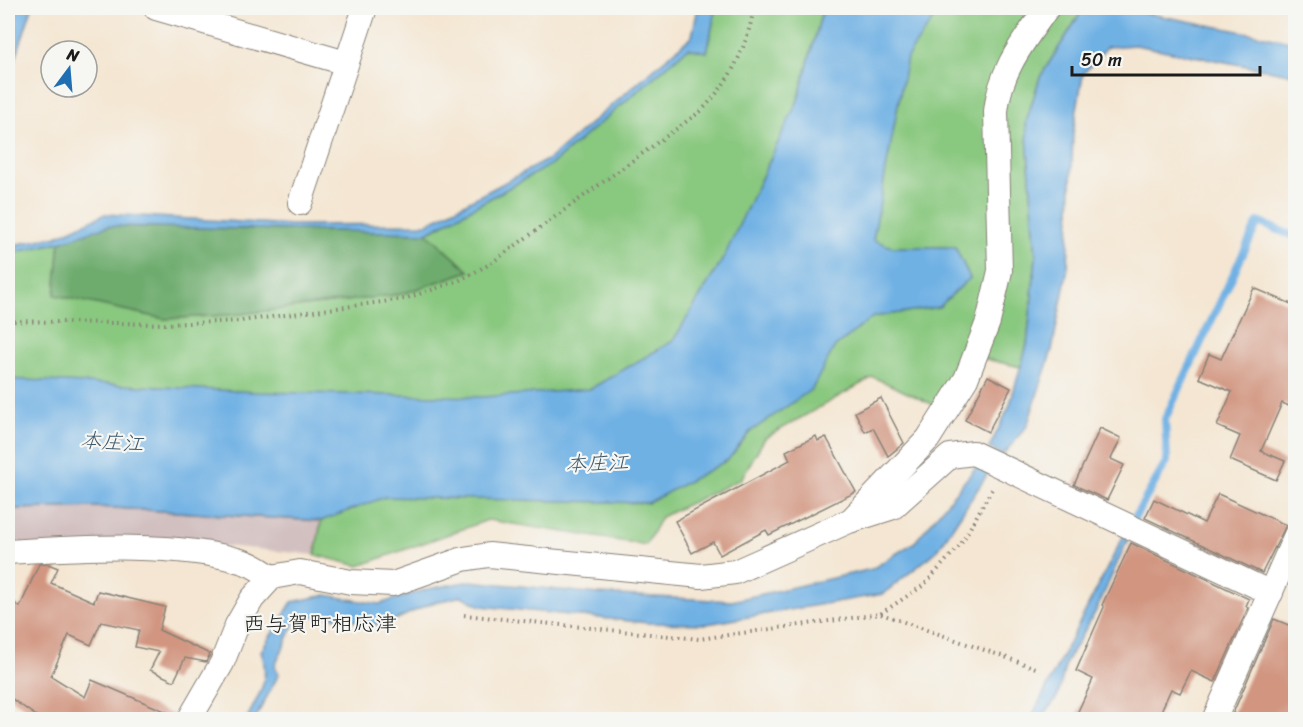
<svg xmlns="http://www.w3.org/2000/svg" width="1303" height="727" font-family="Sriracha,'Klee One',sans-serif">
  <rect width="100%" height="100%" fill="#f6f6f2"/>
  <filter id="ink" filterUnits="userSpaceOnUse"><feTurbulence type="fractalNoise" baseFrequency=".0167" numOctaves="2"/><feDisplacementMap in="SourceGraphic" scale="12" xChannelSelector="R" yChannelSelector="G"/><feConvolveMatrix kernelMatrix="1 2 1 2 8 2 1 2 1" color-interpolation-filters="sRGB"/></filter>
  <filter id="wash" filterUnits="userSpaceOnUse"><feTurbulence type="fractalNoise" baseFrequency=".008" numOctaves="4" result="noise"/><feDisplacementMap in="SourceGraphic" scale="24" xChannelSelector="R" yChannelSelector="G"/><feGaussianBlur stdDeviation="1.35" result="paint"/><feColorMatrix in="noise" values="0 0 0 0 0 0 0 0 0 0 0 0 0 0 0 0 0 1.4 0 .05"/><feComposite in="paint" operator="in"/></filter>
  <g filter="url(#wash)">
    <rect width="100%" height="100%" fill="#f4e6d2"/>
    <polygon fill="#d2bfc0" points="8,379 321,521 315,555 188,542 8,546"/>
    <g fill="#89c87f" stroke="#52724e" stroke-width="1.5">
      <polygon points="716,8 823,8 798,100 759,288 640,403 8,390 8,254 60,242 55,295 165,319 241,314 402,294 469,271 427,233 552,164 688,48 707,52"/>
      <polygon points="914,8 1084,8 1040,77 1026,122 1036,257 1027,345 1021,367 968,355 936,406 873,377 765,438 741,479 661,517 646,545 488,520 359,566 315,555 321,521 98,507 8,509 8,458 574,500 648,503 839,307 970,278 955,247 862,270"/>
    </g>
    <polygon fill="#6eac6e" stroke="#456445" stroke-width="1.5" points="107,226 427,233 469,271 402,294 241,314 165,319 55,295 60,242"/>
    <g fill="#70b1e4" stroke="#466680" stroke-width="1.5">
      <polygon points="8,8 32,8 8,82"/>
      <polygon points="698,8 716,8 707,52 688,48 552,164 427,233 108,226 60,242 8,254 8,246 57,236 105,214 293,225 426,224 549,159 692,36"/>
      <polygon points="823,8 941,8 907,57 873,240 892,247 955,247 970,278 939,307 873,317 834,348 812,389 750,432 728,460 648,503 385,497 321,521 98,507 8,509 8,379 257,392 483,397 590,389 673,341 724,257 798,100"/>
      <polygon points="1084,8 1137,8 1141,12 1295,42 1295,75 1135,45 1107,47 1083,74 1073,133 1068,267 1052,350 1027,426 1003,455 989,448 1009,407 1027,345 1036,257 1026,122 1040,77"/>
      <path d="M981,461L991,469L937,551L883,594L707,624L648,623L481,606L462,596L432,603L382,626L323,615L296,620L275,666L279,674L255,719L246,720C259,694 271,681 261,651L292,602L326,595L379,604L428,589L470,581L600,594L732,601L872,569L915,542Z"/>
      <polygon points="1124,535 1129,537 1096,611 1066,662 1058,696 1041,719 1030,720"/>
    </g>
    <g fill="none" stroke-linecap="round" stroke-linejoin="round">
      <polyline stroke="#70b1e4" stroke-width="8" points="1135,517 1167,461 1165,419 1258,222 1296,237"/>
    </g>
    <g id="blocks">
      <g fill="#d19580">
        <polygon points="1254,288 1296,306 1296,409 1282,403 1261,451 1285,461 1276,480 1230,460 1240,436 1217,426 1232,392 1199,378 1209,354 1221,359"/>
        <polygon points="988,376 1011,388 988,432 965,420"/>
        <polygon points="881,398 904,443 888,456 873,428 865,432 855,412"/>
        <polygon points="1100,428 1121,438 1111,459 1124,465 1107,500 1074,485"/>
        <polygon points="816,436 818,441 826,437 856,492 769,535 766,530 720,555 713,542 692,553 675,521 790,460 786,451"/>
        <polygon points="1218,494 1286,525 1262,573 1145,518 1154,499 1204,523"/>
        <polygon points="1131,543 1249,599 1246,606 1248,608 1215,682 1191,671 1180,693 1171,689 1157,720 1074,720 1093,679 1076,671 1104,607 1102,605"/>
        <polygon points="39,564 48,564 58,568 51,583 94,602 98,591 165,607 159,630 210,654 206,662 185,658 174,681 150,670 159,652 135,647 139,630 101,622 91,645 69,635 51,676 85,697 92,680 176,716 175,720 42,720 8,696 8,599 20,607"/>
        <polygon points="1274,619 1296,628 1296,720 1230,720"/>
      </g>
    </g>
  </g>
  <g filter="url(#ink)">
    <use href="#blocks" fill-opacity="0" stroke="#888177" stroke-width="1.5"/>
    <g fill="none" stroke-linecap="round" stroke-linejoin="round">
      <g stroke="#888177" stroke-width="26">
        <g id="minor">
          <polyline points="156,8 346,63"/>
          <polyline points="300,203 365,8"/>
          <path d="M853,518L928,439L966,379L988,322L1000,271L996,111C1000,70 1024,41 1047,8"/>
          <path d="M8,552C76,548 178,541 244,562C254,565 263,572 272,577"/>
          <polyline points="189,720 222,663 237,625 252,599 272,577 300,572 351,582 393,584 463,559 489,555 701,576 735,572 849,521 893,507 950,456 973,453 1271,593"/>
          <polyline points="1214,720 1296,535"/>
        </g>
      </g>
      <g stroke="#888177" stroke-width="4" stroke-dasharray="1.5 4.5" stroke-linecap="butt">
        <path d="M8,321L165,324L241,321L404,299L458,281L490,264L701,111C731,80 746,50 754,8"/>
        <polyline points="881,614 1039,669"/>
        <polyline points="464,615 699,639 880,614 924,585 961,544 992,489"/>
      </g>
      <use href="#minor" stroke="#fff" stroke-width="24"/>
    </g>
  </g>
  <g text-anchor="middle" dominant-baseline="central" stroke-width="4.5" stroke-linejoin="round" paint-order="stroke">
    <g font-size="21" font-style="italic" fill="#3e586c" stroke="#f6f6f2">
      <text transform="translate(112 442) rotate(4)">本庄江</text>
      <text transform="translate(597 463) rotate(-2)">本庄江</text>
    </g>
    <g font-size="22" fill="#1c1c1c" stroke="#f6f6f2">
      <text x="320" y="623">西与賀町相応津</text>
    </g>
  </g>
  <rect width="1303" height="727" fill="none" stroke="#f6f6f2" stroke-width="30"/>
  <g transform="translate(69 69) rotate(16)"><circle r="28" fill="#f6f6f2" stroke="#9f9f9c" stroke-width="1.5"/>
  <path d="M0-4.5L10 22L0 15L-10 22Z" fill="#1f6fb2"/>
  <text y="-9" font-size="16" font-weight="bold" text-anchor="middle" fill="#1c1c1c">N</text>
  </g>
  <path d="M1072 66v9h188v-9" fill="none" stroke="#1c1c1c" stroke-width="3"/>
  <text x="1081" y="66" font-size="18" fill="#1c1c1c" stroke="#f6f6f2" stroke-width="4.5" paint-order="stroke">50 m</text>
</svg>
